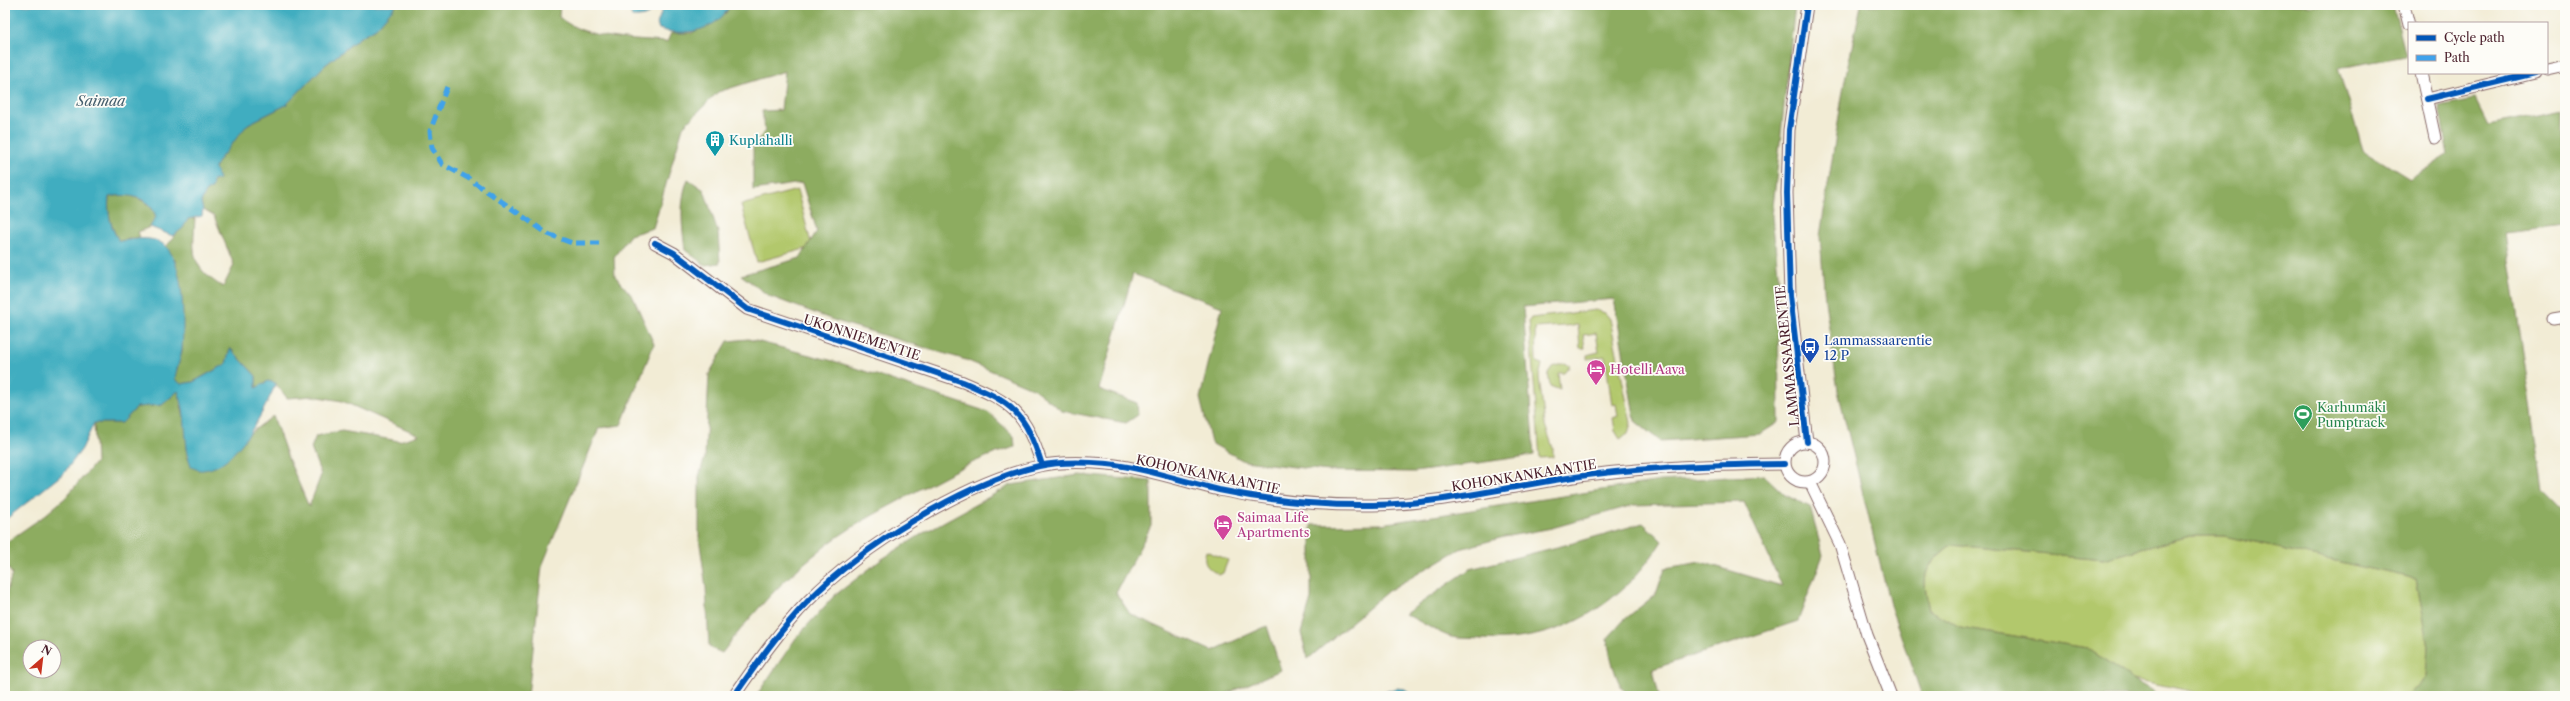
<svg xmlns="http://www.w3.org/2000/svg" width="2570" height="701" font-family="'Libre Caslon Text',serif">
  <rect width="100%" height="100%" fill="#fdfcf7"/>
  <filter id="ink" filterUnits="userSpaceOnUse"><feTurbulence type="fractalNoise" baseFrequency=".025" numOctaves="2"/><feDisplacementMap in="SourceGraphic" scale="8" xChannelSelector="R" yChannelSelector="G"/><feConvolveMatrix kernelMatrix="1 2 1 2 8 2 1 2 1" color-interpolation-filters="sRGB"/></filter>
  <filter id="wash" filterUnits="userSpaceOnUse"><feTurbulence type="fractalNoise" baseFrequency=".012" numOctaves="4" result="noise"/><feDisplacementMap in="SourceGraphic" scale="16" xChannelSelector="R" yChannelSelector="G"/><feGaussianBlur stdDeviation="0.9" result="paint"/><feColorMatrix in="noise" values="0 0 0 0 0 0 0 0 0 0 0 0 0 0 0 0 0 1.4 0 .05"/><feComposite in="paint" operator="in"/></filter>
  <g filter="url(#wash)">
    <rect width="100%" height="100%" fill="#f2ecd5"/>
    <g fill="#b2c86c" stroke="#7e744c">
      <polygon points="797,190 812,247 757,262 741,205"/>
      <polygon points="1596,310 1605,313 1610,319 1631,423 1628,433 1620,439 1615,431 1613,418 1618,416 1616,404 1612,405 1605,356 1587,359 1587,355 1599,352 1596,333 1583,335 1585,348 1580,348 1578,325 1535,328 1536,362 1542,364 1539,377 1545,425 1553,448 1553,457 1540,458 1529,321 1531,318"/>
      <polygon points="1565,363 1570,366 1564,373 1558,373 1560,390 1550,386 1548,373 1552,367"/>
      <path d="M2190,536H2224L2416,579L2429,647L2427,676L2408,696H2214L2133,679L2087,648L1960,627L1929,610C1922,575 1922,568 1951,545L2104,559Z"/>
      <path d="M1206,551L1228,560L1223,573L1219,575C1208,568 1202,565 1206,551Z"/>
    </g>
    <g fill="#8dac60" stroke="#6c6646" fill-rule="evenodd">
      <path d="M396,5H560L559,17C584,39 634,40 667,42L671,33H692L726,13L730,5H1795L1772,216L1778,273L1779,422L1760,434L1660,441L1635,421L1614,299L1523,307L1534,455L1415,472L1328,471L1244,461L1211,443L1200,398L1222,307L1133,274L1099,389L1137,403L1138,415L1126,423L1062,411L1034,389L966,360L836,321L769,296L741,275L800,258L817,231L802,183L753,190V147L765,131L762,111L781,110L785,71L718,92L683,127L653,228L630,235L614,257L615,276L633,297L654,344L621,425L599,428L542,566L528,696H5V597L12,574L5,563V543L44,516L65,498L96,462L94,423H122L137,407L162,405L178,391L187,432V458L234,452L249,434L273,416L288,458L309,507L321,475L311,448L316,436L342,431L399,441L419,435L342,401L313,396L287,398L276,384L268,381L256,388V376L230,348L226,364L193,382L181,384L174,379L182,351L176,262L166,247L188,219L195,218C193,253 189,266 223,287L234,265L214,216L203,210L201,202L218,161L248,124L286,105L324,66L359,38L376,28ZM30,647H54V671H30Z"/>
      <path d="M1861,5H2393L2406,56L2338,68L2363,150L2410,179L2448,155L2439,106L2475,99L2488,125L2565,110V227L2505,234L2544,490L2565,511V696H2408L2427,676L2429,647L2416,579L2224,536H2190L2104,559L1951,545C1922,567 1922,576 1929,610L1960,627L2087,648L2133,679L2162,696H1922L1890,605L1838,391L1825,301L1820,236L1844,84Z"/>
      <path d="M688,179L704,190L718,232L720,263L705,265L685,250C682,227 679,201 688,179Z"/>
      <path d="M127,194C140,199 152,203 156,217L150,227L138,232L140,237L119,241C111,228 107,213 109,197Z"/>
      <path d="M748,339L837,362L988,412L1014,436L1015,447C977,458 943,476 908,496C877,513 845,529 818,552C782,580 750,616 722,653L709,647L706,588L699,537V476L705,457L709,374L728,341Z"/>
      <polygon points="1079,475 1151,481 1151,526 1116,593 1130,614 1212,651 1267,626 1281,670 1221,696 756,696 796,638 834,596 882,559 925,532 1011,485"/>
      <path d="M1764,475L1785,495L1810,507L1823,555L1798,621L1653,669L1659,696C1651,696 1638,699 1631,696C1616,690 1610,653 1607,639L1624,620L1656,594L1665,568L1701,562L1782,586L1744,502L1634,505L1552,528L1504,537L1460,549L1388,591L1308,659L1301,633L1311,599V525L1381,524L1660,481Z"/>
      <path d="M1643,523L1662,541C1622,605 1558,644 1482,639C1472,638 1460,639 1451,637C1436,632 1420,621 1405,614L1470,569L1577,542Z"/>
    </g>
    <g fill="#41adc0" stroke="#466676">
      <path d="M5,5H396L376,28L359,38L324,66L286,105L248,124L218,161L215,168L219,179L213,181L212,189L207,190L201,202L203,210L202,216L188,219L183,228L173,236L150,227L156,217C150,196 127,193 109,197C107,213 111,228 119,241C134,240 143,236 158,241C186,252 184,324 182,349C181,359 176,369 175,379L181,384L193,382L226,364L230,348L256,376V388L268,381L276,383C265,410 236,468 203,470C199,471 194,468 191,467C183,443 188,416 178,391L162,405L137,407L122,423H94L82,449L64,473L5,520Z"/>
      <path d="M629,5H656V7C650,15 643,18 632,17Z"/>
      <path d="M664,5H730C718,31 683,37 659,29L657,24Z"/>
      <polygon points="1396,688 1405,689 1413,696 1374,696"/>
    </g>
  </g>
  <g filter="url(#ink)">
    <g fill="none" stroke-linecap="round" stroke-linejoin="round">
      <g stroke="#856766" stroke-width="13">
        <g id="minor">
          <polyline points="1807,5 1789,130 1787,193 1790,295 1807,442"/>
          <polyline points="2404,5 2409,25"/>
          <polyline points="2547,70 2565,66"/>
          <polyline points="2421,73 2435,138"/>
          <polyline points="2427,99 2535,73"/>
          <path d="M655,243L674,253L747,309L963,382C1013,403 1025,412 1042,465"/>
          <polyline points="2553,319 2565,317"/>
          <circle cx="1805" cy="462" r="20"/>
          <polyline points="1810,482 1840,544 1867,635 1891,696"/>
          <path d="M734,696C757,663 780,630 808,601C861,547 965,482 1039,466C1061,461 1085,462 1108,464C1145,468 1182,481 1219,490C1271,501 1321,506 1373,505C1437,504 1498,489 1561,479C1634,467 1710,465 1784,464"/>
        </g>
      </g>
      <use href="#minor" stroke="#fff" stroke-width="11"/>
      <polyline stroke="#40a2eb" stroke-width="5" stroke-dasharray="10 5" stroke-linecap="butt" points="447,87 430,131 432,148 442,164 468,178 548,234 572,243 599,243"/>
      <g stroke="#fdfcf7" stroke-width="8">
        <g id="cycleway">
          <polyline points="1807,5 1789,130 1787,193 1790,295 1807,442"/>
          <polyline points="2427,99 2535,73"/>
          <path d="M655,243L674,253L747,309L963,382C1013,403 1025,412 1042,465"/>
          <path d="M734,696C757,663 780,630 808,601C861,547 965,482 1039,466C1061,461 1085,462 1108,464C1145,468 1182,481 1219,490C1271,501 1321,506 1373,505C1437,504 1498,489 1561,479C1634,467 1710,465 1784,464"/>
        </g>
      </g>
      <use href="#cycleway" stroke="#0057b8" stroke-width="6"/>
    </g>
  </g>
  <defs>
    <g id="building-pin" transform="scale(1)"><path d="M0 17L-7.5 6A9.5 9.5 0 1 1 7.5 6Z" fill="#0f9aa8" stroke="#fdfcf7"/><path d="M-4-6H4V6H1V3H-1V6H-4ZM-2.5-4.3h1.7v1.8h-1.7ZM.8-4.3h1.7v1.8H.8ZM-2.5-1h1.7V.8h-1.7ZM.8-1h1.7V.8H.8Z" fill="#fff"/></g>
    <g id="bus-pin" transform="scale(1)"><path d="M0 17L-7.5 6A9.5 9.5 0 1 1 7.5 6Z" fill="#1a4fb4" stroke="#fdfcf7"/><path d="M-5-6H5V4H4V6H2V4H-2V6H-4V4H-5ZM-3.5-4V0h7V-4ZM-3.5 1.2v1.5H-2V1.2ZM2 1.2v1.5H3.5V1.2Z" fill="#fff"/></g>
    <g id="hotel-pin" transform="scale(1)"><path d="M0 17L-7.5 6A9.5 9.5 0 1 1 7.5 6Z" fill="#d1479c" stroke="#fdfcf7"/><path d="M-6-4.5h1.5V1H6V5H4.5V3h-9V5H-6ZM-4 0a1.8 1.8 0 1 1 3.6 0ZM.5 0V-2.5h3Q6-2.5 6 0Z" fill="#fff"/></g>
    <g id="stadium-pin" transform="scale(1)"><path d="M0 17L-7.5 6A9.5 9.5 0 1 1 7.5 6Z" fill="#2e9e5b" stroke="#fdfcf7"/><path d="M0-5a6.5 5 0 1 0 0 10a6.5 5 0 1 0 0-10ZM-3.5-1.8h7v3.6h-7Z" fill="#fff"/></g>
  </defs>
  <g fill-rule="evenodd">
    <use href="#building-pin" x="715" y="140"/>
    <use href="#bus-pin" x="1810" y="347"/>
    <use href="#hotel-pin" x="1596" y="369"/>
    <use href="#stadium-pin" x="2303" y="414"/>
    <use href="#hotel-pin" x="1223" y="524"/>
  </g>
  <g text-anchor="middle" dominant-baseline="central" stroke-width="3.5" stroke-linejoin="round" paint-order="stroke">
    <g font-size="13" fill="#0d838f" stroke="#fdfcf7" text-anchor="start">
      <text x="729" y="140">Kuplahalli</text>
    </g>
    <g font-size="13" fill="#4a1f2b" stroke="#fdfcf7">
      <text transform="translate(862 337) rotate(18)">UKONNIEMENTIE</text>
      <text transform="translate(1787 356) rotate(-96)">LAMMASSAARENTIE</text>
      <text transform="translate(1208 474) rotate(12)">KOHONKANKAANTIE</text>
      <text transform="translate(1524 475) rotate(-9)">KOHONKANKAANTIE</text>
    </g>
    <g font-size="13" fill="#164399" stroke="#fdfcf7" text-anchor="start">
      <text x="1824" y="340">Lammassaarentie<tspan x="1824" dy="15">12 P</tspan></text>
    </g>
    <g font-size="13" fill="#b23c85" stroke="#fdfcf7" text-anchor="start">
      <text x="1610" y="369">Hotelli Aava</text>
      <text x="1237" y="517">Saimaa Life<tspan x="1237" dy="15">Apartments</tspan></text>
    </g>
    <g font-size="13" fill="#27864d" stroke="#fdfcf7" text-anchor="start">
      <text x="2317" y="407">Karhumäki<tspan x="2317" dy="15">Pumptrack</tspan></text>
    </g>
    <g font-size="14" font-style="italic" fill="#465f6e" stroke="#fdfcf7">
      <text x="101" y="101">Saimaa</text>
    </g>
  </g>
  <rect width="2570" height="701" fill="none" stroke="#fdfcf7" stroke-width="20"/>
  <rect x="2408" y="22" width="140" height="52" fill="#fdfcf7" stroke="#b5a4a5"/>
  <rect x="2416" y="35" width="20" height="6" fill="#0057b8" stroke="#b5a4a5"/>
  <text x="2444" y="42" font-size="12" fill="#4a1f2b">Cycle path</text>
  <rect x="2416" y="55" width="20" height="6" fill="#40a2eb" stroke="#b5a4a5"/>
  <text x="2444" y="62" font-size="12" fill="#4a1f2b">Path</text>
  <g transform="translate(42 659) rotate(28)"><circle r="19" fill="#fdfcf7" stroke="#b5a4a5"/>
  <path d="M0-3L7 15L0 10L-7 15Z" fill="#c8321e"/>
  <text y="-6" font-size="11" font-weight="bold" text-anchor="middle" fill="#4a1f2b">N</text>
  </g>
</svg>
